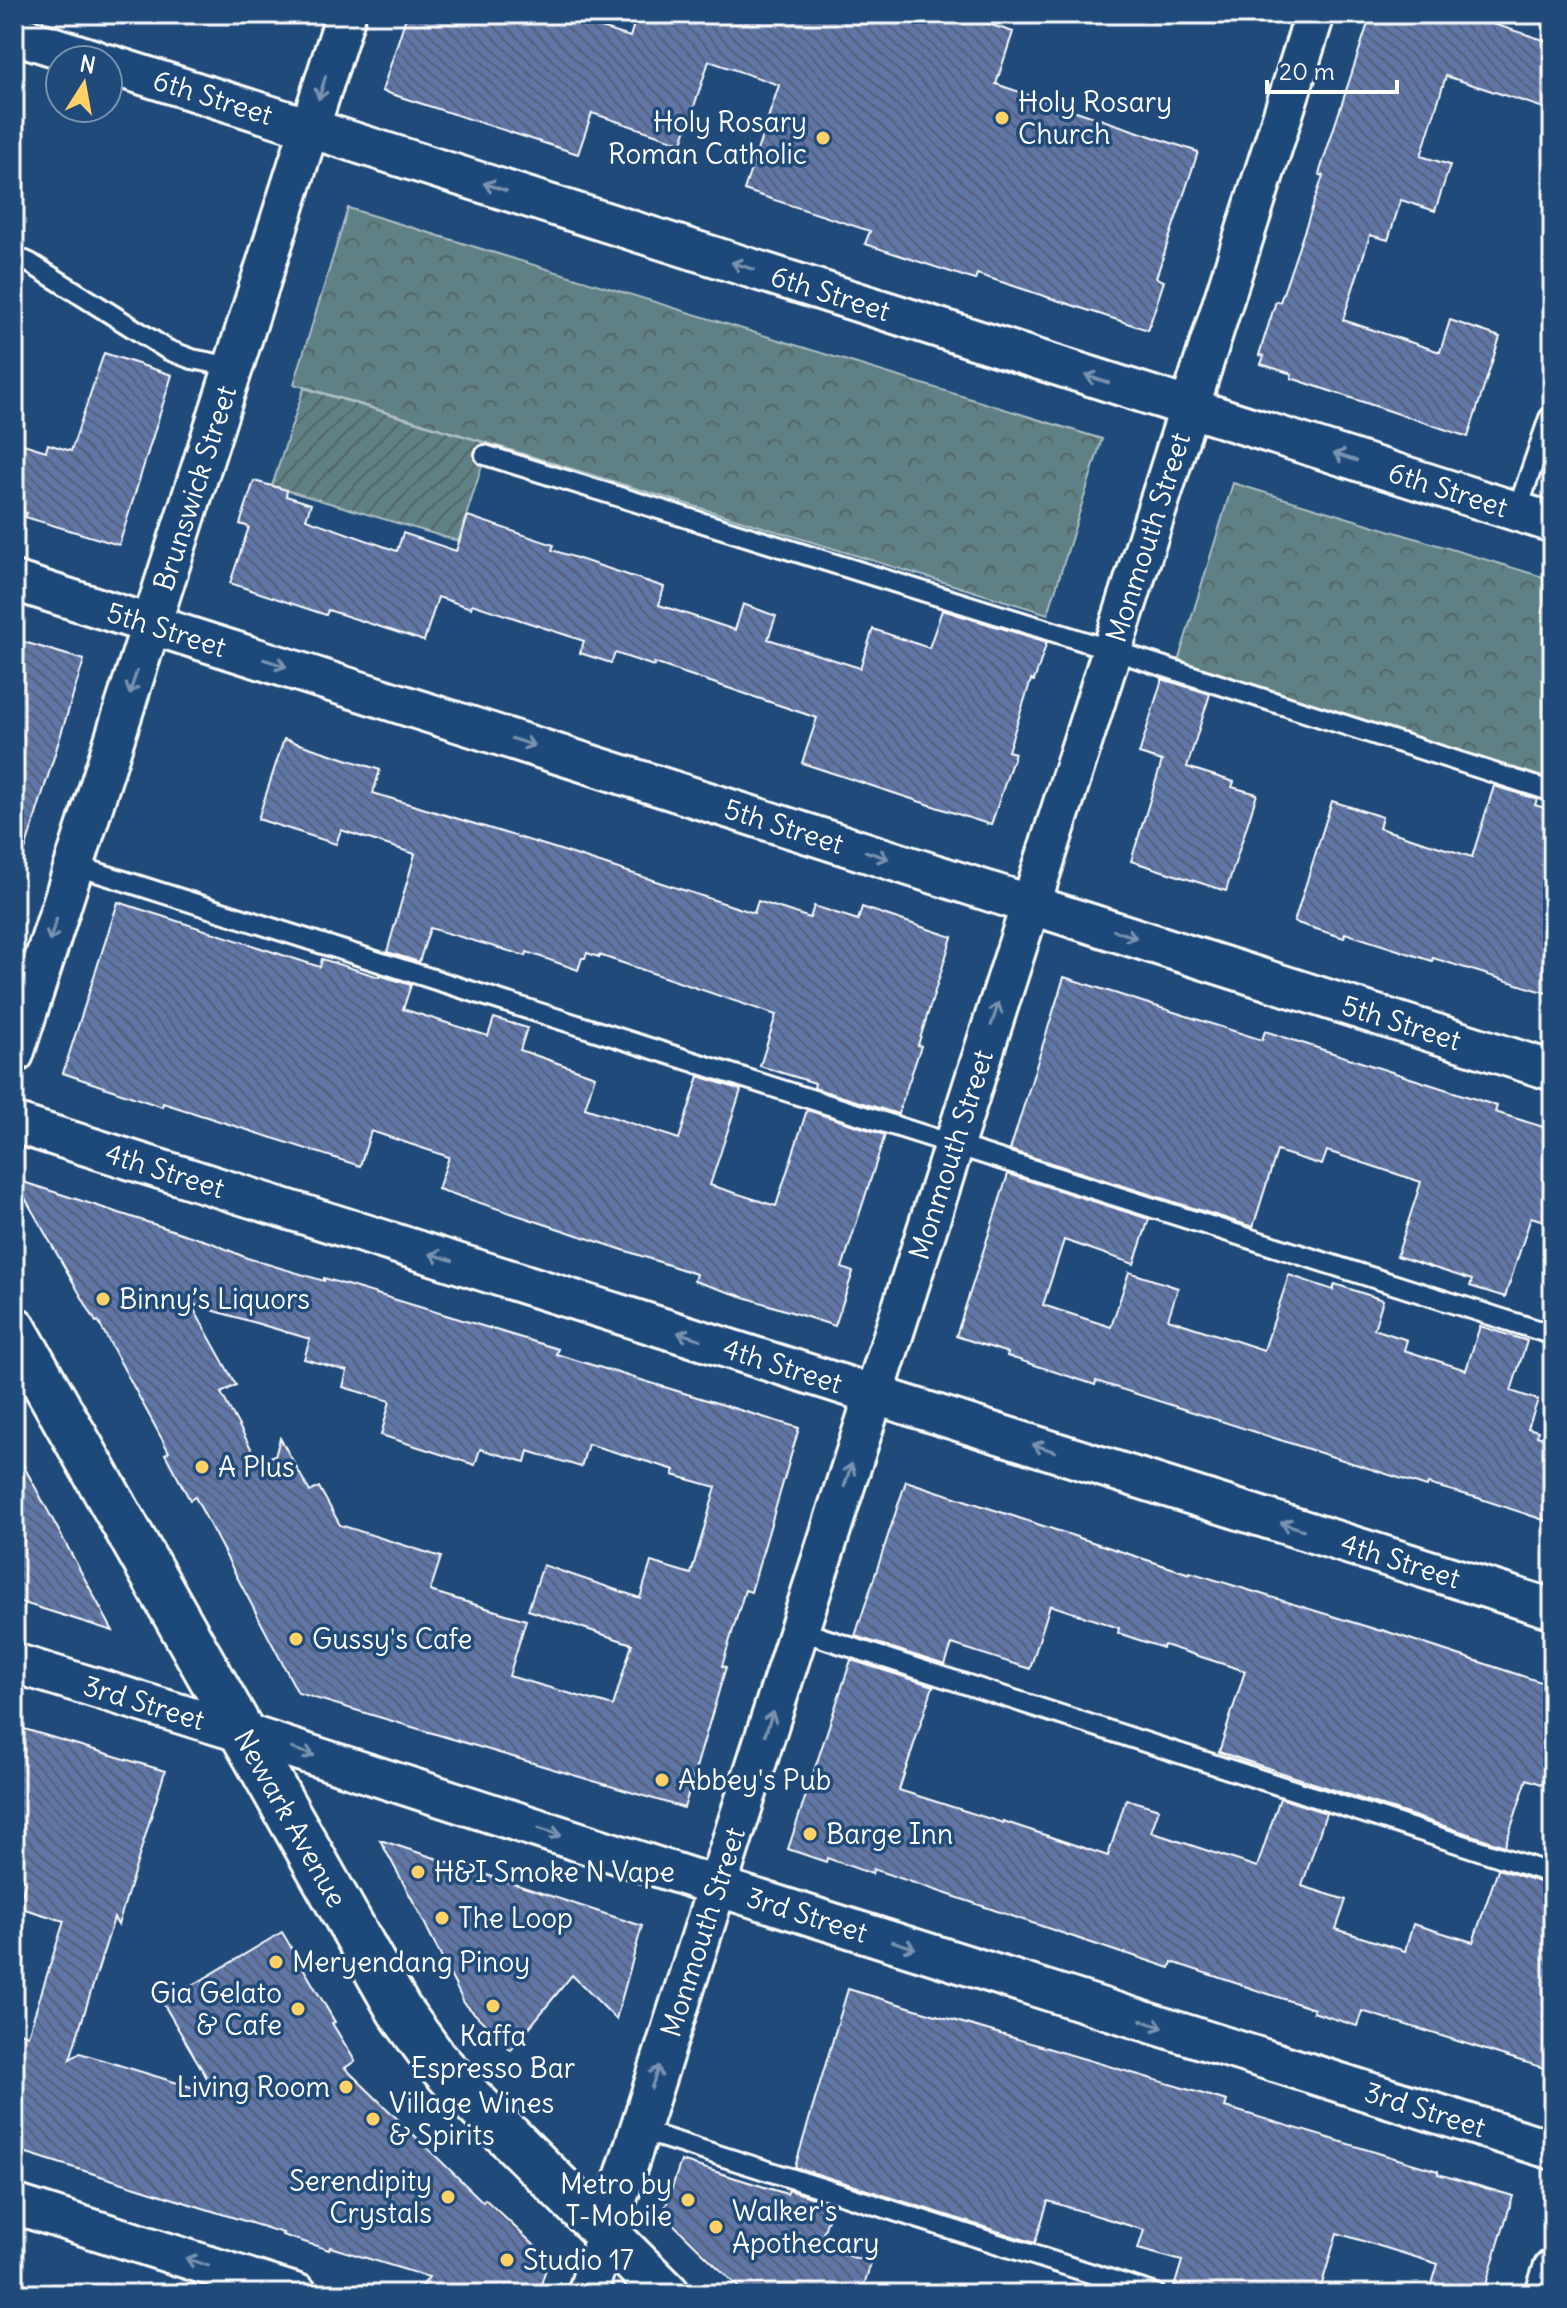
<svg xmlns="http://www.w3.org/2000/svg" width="1567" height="2308" font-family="Delius,sans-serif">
  <defs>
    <pattern id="forest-crowns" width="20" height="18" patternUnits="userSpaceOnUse" patternTransform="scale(2)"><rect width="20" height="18" fill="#5e8084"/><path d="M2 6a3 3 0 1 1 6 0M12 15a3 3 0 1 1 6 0" fill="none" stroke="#556668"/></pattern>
    <pattern id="garden-furrows" width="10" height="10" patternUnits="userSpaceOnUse" patternTransform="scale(2)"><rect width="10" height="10" fill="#5e8084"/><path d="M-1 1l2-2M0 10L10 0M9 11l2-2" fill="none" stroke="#556668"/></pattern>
    <pattern id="building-back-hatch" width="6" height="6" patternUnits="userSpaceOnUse" patternTransform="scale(2)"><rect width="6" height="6" fill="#5e76a7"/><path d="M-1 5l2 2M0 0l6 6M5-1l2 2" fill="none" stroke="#55617a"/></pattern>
  </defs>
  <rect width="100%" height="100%" fill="#1f4a7a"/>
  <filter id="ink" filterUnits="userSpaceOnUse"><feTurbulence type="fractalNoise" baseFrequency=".0125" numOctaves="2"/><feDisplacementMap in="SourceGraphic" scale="16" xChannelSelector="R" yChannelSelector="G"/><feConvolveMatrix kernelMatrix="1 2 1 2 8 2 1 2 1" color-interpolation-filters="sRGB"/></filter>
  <g filter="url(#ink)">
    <g fill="url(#forest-crowns)" stroke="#aec0c2" stroke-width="2">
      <polygon points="348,208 1102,439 1048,614 294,384"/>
      <polygon points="1233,483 1553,580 1553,783 1176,668"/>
    </g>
    <polygon fill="url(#garden-furrows)" stroke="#aec0c2" stroke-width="2" points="304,388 489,444 458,541 272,486"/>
    <g fill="url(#building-back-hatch)" stroke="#fff" stroke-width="2" fill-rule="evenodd">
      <polygon points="407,14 557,14 630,37 637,14 958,14 1013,32 996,84 1198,152 1156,278 1164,281 1148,330 977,274 975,280 865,244 870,231 744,190 779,85 709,61 682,143 592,113 578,154 382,91"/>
      <polygon points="1371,14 1462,14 1553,43 1553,111 1446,76 1421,156 1450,165 1435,211 1401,200 1388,240 1370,235 1343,320 1440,352 1450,320 1500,337 1468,437 1291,378 1292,374 1261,364 1264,356 1259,355 1276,301 1280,302 1291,270 1323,176 1319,174"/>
      <polygon points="104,353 172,375 119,545 25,517 27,513 14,509 14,441 46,451 48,444 71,451"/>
      <polygon points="254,481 287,490 286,496 311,504 306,519 397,551 403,533 456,551 468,516 554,545 552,550 664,587 659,605 735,630 743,604 776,616 768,639 860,668 873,629 929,648 942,610 1047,642 1034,681 1031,680 1008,751 1015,753 991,825 802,763 817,718 654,663 654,666 615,653 611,663 580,653 584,641 472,604 471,608 438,597 424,641 328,610 326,615 230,583 249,527 240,524"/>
      <polygon points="14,639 84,660 22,860 14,859"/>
      <polygon points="1162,679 1210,694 1187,767 1234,782 1232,787 1257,794 1226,891 1131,861 1162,761 1139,754"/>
      <polygon points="284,739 380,770 373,793 554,848 754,913 758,901 810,918 814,906 858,920 862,907 952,937 918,1045 921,1046 898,1114 814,1088 815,1083 760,1066 776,1015 599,955 599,957 587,953 585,958 582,958 578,970 527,952 526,956 430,928 419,962 387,952 415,854 341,830 336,844 258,819"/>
      <polygon points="1494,786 1537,799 1535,805 1553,811 1553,995 1433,958 1432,961 1345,933 1344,938 1294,922 1332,801 1382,817 1379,828 1472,857"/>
      <polygon points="118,902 320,967 322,959 379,977 379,975 411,985 403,1009 488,1036 494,1018 527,1028 520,1050 595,1076 585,1108 679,1139 699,1076 741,1090 710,1185 776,1206 807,1110 885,1135 842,1268 853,1272 835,1326 694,1281 696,1274 438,1189 449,1157 371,1131 360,1166 163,1103 162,1107 63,1073"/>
      <polygon points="1064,977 1262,1040 1265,1031 1497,1106 1495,1112 1553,1130 1553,1224 1531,1217 1505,1297 1470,1286 1472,1280 1397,1256 1421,1182 1327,1151 1322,1165 1277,1151 1253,1227 1010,1150"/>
      <polygon points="1008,1174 1149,1219 1134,1264 1064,1240 1043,1305 1111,1327 1129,1272 1178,1288 1168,1319 1264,1350 1289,1275 1333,1290 1335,1284 1383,1300 1374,1329 1407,1340 1404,1350 1466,1370 1480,1326 1527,1341 1511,1391 1538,1400 1528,1428 1538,1431 1537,1436 1553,1441 1553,1523 1478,1498 1428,1484 1427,1487 1096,1381 1095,1385 1007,1356 1008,1353 956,1336"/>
      <path d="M14,1179L212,1243L247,1258L324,1281V1278L558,1349L556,1354L799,1428L751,1592L745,1590L722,1666L726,1667L684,1808L298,1693L195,1497L190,1500L165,1454L169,1452L98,1321L96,1322ZM191,1304L310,1339L304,1359L347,1371L343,1387L390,1401L381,1435L475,1465L480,1449L525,1462L528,1451L581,1467L588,1444L675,1470L673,1475L716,1487L691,1574L651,1562L640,1598L543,1565L528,1610L632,1644L613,1706L509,1676L526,1620L430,1591L441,1557L340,1525L319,1487L310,1492L280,1438L275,1457L274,1455L259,1463L221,1393L236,1385Z"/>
      <polygon points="14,1448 113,1631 14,1600"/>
      <polygon points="906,1481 1190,1574 1190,1572 1381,1631 1382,1630 1553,1686 1553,1788 1527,1779 1505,1846 1219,1752 1245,1671 1164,1645 1163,1648 1118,1633 1119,1628 1050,1605 1030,1669 952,1644 945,1665 855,1636"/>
      <polygon points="851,1660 933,1686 899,1790 1003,1823 1003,1821 1108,1856 1126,1799 1159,1809 1151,1832 1257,1867 1280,1798 1326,1813 1302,1886 1346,1900 1336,1929 1405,1951 1413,1924 1473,1942 1498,1869 1553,1886 1553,2071 1362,2011 1357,2026 1313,2012 1314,2009 1172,1962 1170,1968 1125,1953 1124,1954 873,1869 872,1874 827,1858 826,1862 788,1849"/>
      <polygon points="14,1726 165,1771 118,1925 114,1918 70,2059 80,2053 217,2095 163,2003 282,1932 335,2022 332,2023 355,2061 345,2068 483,2202 485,2199 549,2259 538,2294 446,2294 422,2286 429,2277 330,2247 329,2250 282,2235 283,2233 14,2149 14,2030 28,2035 64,1921 18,1907 26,1880 14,1878"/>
      <polygon points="380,1840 642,1926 616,2019 572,1975 511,2050 464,2003 420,1914"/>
      <polygon points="848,1989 1227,2101 1225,2107 1438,2171 1438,2174 1513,2196 1483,2294 1429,2294 1438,2264 1337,2233 1319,2294 1172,2294 1182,2261 1138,2249 1144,2230 1048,2201 1035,2243 795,2167"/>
      <polygon points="681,2161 787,2194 789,2190 833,2204 819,2246 871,2263 861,2294 745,2294 663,2214"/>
    </g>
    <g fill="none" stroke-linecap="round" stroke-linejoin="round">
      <g stroke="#fff" stroke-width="24">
        <g id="lane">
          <polyline points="14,256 30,263 168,350 192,359 233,367"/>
          <polyline points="485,455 1112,650 1553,792"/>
          <polyline points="1517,511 1549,418"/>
          <polyline points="74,865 1553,1335"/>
          <polyline points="798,1630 1553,1874"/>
          <polyline points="639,2130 1156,2294"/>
        </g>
      </g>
      <g stroke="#fff" stroke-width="44">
        <g id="street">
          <polyline points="14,34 96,60"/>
          <path id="s1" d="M108,64L1553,523"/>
          <path id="s2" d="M14,581L1553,1071"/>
          <path id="s3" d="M14,1054L346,14"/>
          <path id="s4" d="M14,1123L1553,1609"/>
          <path id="s5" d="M14,1663L243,1733L716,1886L1553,2150"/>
          <polyline points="14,2204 298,2294"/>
          <path id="s6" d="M587,2294L1315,14"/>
          <polyline points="1545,2294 1553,2269"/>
        </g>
      </g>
      <g stroke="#fff" stroke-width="50">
        <g id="secondary">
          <path id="s7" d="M14,1329L399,2010L434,2058L471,2099L667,2294"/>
        </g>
      </g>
      <use href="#lane" stroke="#1f4a7a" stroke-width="18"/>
      <use href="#street" stroke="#1f4a7a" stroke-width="38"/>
      <use href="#secondary" stroke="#1f4a7a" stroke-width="44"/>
    </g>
    <defs><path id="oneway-shaft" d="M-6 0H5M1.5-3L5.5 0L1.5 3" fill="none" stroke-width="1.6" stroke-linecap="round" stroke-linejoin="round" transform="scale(2)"/></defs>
    <g stroke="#7992af">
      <use href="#oneway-shaft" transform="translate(322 88) rotate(107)"/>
      <use href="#oneway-shaft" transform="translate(495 187) rotate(-162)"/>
      <use href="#oneway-shaft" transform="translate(743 266) rotate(-162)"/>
      <use href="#oneway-shaft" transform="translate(1097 379) rotate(-162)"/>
      <use href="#oneway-shaft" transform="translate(1345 457) rotate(-162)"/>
      <use href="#oneway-shaft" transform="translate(275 663) rotate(18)"/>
      <use href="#oneway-shaft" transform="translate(133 683) rotate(108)"/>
      <use href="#oneway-shaft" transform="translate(523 742) rotate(18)"/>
      <use href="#oneway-shaft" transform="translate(877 855) rotate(18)"/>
      <use href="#oneway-shaft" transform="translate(53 930) rotate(108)"/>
      <use href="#oneway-shaft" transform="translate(1125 934) rotate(18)"/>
      <use href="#oneway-shaft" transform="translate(995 1014) rotate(-72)"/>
      <use href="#oneway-shaft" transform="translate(441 1257) rotate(-163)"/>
      <use href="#oneway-shaft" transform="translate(689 1336) rotate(-163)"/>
      <use href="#oneway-shaft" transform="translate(1044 1448) rotate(-162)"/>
      <use href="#oneway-shaft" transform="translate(848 1475) rotate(-72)"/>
      <use href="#oneway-shaft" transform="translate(1292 1526) rotate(-162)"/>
      <use href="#oneway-shaft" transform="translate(769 1723) rotate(-72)"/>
      <use href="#oneway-shaft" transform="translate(303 1752) rotate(18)"/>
      <use href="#oneway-shaft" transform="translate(550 1832) rotate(18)"/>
      <use href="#oneway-shaft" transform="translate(904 1945) rotate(18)"/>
      <use href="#oneway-shaft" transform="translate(1152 2024) rotate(18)"/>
      <use href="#oneway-shaft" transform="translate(655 2077) rotate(-72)"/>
      <use href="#oneway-shaft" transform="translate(197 2262) rotate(-162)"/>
    </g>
  </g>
  <g fill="#ffd166" stroke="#1f4a7a" stroke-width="3">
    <circle cx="1002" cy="118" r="8"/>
    <circle cx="823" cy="138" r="8"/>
    <circle cx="103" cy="1299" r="8"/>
    <circle cx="202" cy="1467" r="8"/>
    <circle cx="296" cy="1639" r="8"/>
    <circle cx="662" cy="1780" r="8"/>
    <circle cx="810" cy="1834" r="8"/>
    <circle cx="418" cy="1872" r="8"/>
    <circle cx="442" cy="1918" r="8"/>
    <circle cx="276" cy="1962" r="8"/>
    <circle cx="493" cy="2006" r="8"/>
    <circle cx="298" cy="2009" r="8"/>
    <circle cx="346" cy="2087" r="8"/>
    <circle cx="373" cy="2119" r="8"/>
    <circle cx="448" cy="2197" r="8"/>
    <circle cx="688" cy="2200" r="8"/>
    <circle cx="716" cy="2227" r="8"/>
    <circle cx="507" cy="2260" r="8"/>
  </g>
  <g text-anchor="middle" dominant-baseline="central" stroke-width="7" stroke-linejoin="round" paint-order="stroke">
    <g font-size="28" fill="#fff" stroke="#1f4a7a">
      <text stroke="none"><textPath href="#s1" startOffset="110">6th Street</textPath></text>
      <text stroke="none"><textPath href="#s1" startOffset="758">6th Street</textPath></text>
      <text stroke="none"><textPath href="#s3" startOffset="594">Brunswick Street</textPath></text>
      <text stroke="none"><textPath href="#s1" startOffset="1406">6th Street</textPath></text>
      <text stroke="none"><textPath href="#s6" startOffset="1844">Monmouth Street</textPath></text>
      <text stroke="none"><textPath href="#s2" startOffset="160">5th Street</textPath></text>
      <text stroke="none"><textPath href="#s2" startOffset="808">5th Street</textPath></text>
      <text stroke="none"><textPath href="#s2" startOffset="1456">5th Street</textPath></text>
      <text stroke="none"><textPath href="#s6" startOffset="1196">Monmouth Street</textPath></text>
      <text stroke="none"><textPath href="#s4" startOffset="158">4th Street</textPath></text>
      <text stroke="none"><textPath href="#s4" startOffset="806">4th Street</textPath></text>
      <text stroke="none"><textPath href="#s4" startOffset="1454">4th Street</textPath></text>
      <text stroke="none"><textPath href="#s5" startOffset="136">3rd Street</textPath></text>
      <text stroke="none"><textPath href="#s7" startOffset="562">Newark Avenue</textPath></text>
      <text stroke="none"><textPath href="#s5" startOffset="832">3rd Street</textPath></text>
      <text stroke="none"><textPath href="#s6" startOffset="380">Monmouth Street</textPath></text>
      <text stroke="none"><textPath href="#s5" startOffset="1480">3rd Street</textPath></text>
    </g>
    <g font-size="28" fill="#fff" stroke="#1f4a7a" text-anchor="start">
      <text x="1018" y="102">Holy Rosary<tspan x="1018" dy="32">Church</tspan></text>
      <text x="807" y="122" text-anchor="end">Holy Rosary<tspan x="807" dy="32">Roman Catholic</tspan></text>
      <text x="119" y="1299">Binny’s Liquors</text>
      <text x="218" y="1467">A Plus</text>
      <text x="312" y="1639">Gussy's Cafe</text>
      <text x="678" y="1780">Abbey's Pub</text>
      <text x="826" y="1834">Barge Inn</text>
      <text x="434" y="1872">H&amp;I Smoke N Vape</text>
      <text x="458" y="1918">The Loop</text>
      <text x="292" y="1962">Meryendang Pinoy</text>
      <text x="282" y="1993" text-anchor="end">Gia Gelato<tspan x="282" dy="32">&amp; Cafe</tspan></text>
      <text x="493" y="2036" text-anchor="middle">Kaffa<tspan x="493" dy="32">Espresso Bar</tspan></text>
      <text x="330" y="2087" text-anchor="end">Living Room</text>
      <text x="389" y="2103">Village Wines<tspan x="389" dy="32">&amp; Spirits</tspan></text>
      <text x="432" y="2181" text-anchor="end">Serendipity<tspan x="432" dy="32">Crystals</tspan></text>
      <text x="672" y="2184" text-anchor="end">Metro by<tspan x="672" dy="32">T-Mobile</tspan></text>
      <text x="732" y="2211">Walker's<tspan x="732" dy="32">Apothecary</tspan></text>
      <text x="523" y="2260">Studio 17</text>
    </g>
  </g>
  <rect width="1567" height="2308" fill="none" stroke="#1f4a7a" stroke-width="48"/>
  <rect x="24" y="24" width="1519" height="2260" fill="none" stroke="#fff" stroke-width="3" filter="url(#ink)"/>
  <g transform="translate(84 84) rotate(11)"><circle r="38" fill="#1f4a7a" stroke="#7992af" stroke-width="2"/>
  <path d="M0-6L14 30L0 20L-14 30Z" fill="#ffd166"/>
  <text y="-12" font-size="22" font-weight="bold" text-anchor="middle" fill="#ffffff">N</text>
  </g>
  <path d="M1267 80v12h130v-12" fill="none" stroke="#ffffff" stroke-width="4"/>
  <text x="1279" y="80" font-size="24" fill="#ffffff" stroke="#1f4a7a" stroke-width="6" paint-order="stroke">20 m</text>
</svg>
